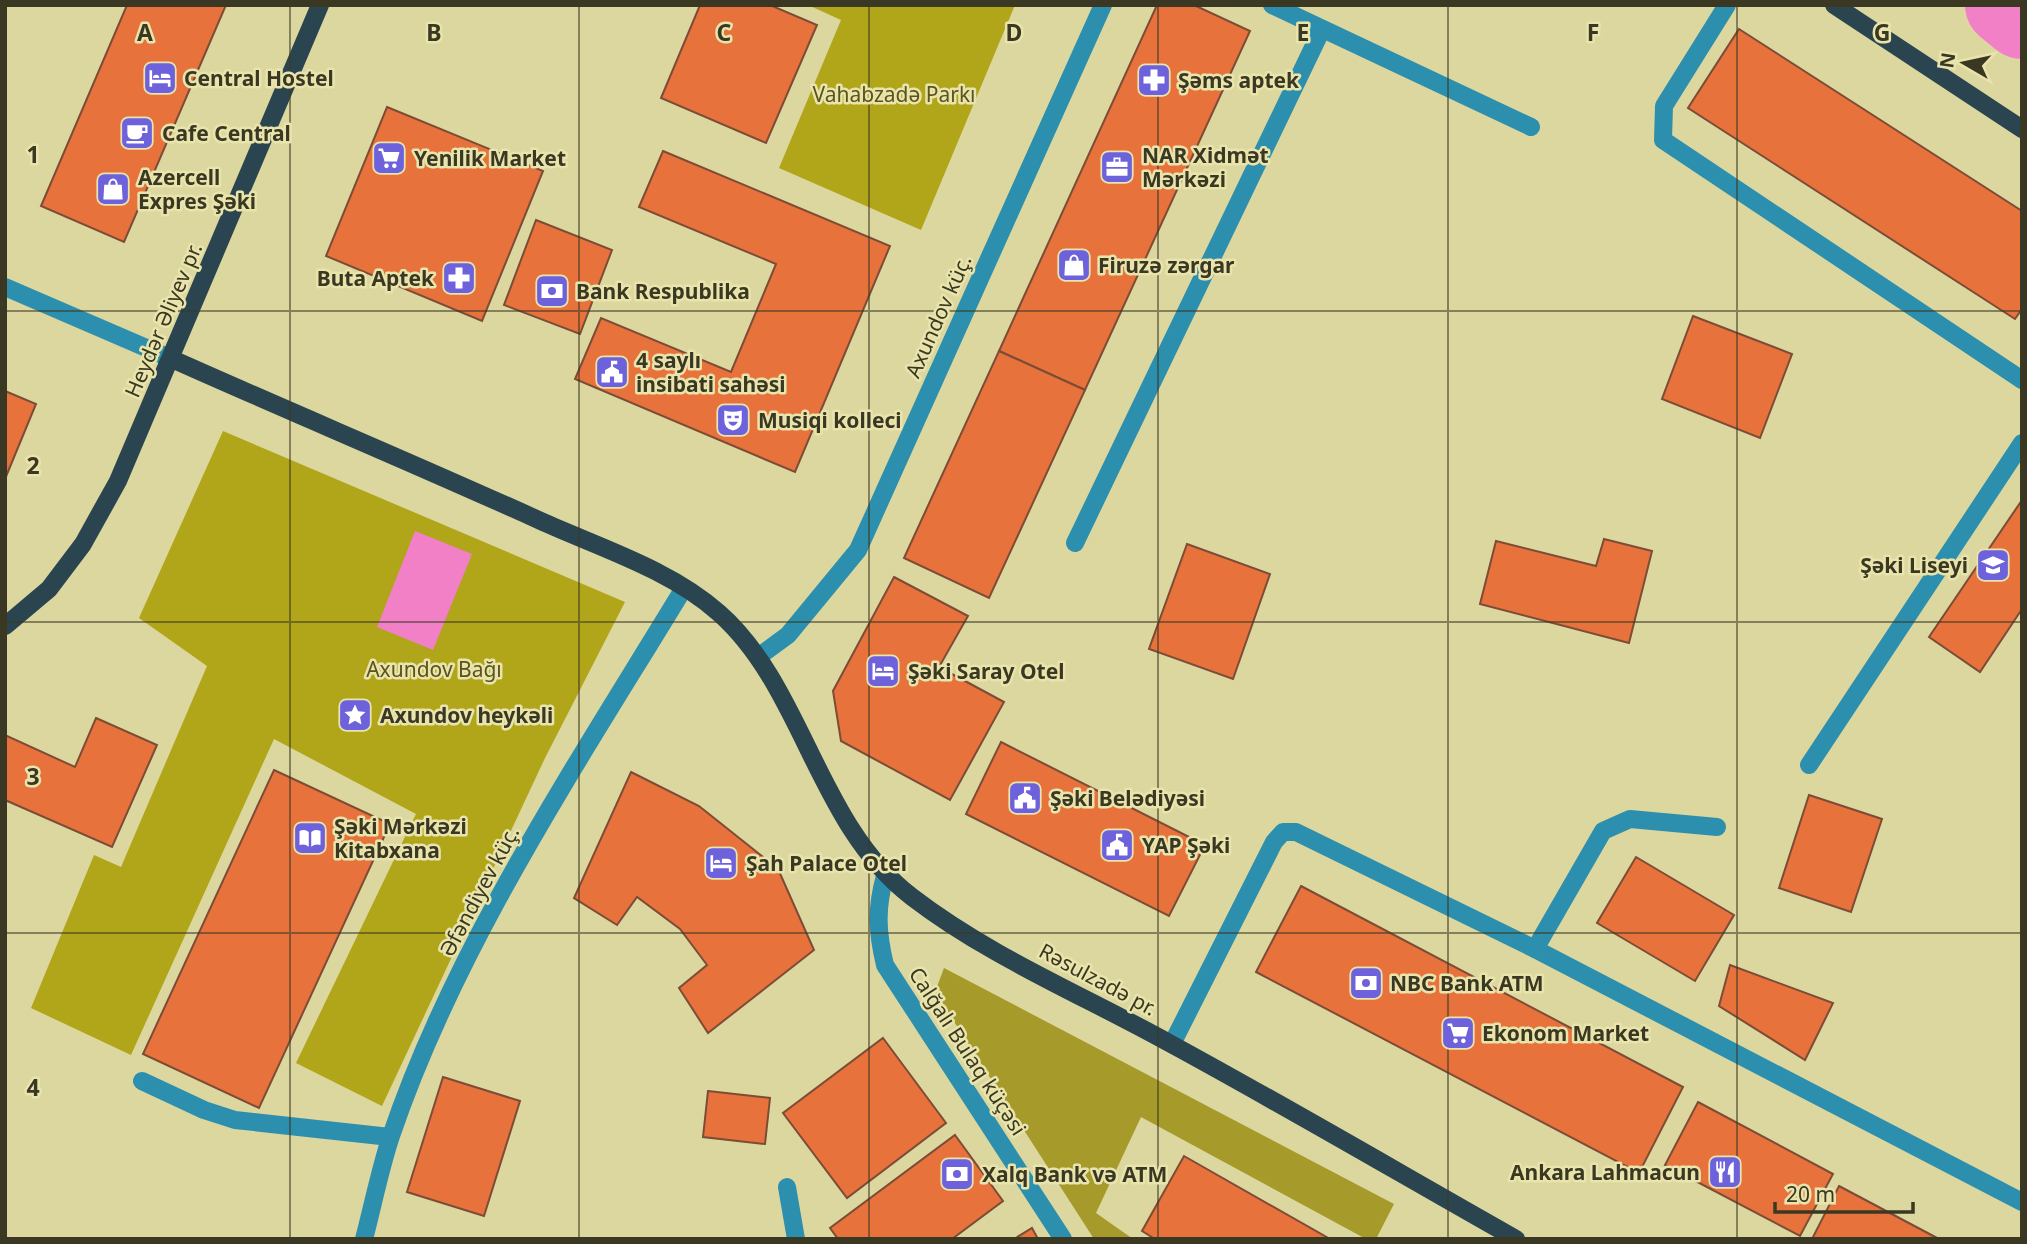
<svg xmlns="http://www.w3.org/2000/svg" width="2027" height="1244" font-family="'Noto Sans',sans-serif">
  <rect width="100%" height="100%" fill="#dcd79f"/>
  <g fill="#b1a51a">
    <polygon points="808,5 1015,5 921,230 779,168 841,20"/>
    <polygon points="223,431 625,602 545,758 382,1106 296,1063 416,814 274,739 131,1055 31,1008 94,855 121,867 207,666 139,618"/>
  </g>
  <polygon fill="#a59a2a" points="944,968 1394,1204 1376,1239 1366,1239 1141,1117 1096,1213 1133,1239 1094,1239 935,992"/>
  <polygon fill="#f180c6" points="415,531 472,554 433,650 377,627"/>
  <g fill="none" stroke-linecap="round" stroke-linejoin="round">
    <polyline stroke="#f180c6" stroke-width="82" points="2006,5 2022,18"/>
  </g>
  <g fill="#e7723c" stroke="#7c4c37" stroke-width="2">
    <polygon points="127,5 226,5 124,242 41,206"/>
    <polygon points="700,5 770,5 817,25 766,143 661,98"/>
    <polygon points="1157,5 1194,5 1250,31 1085,390 999,351"/>
    <polygon points="1739,29 2022,211 2022,309 2015,319 1688,108"/>
    <polygon points="387,107 543,171 482,321 326,256"/>
    <polygon points="663,151 890,246 795,472 575,379 601,318 731,372 776,264 639,207"/>
    <polygon points="536,220 612,250 580,334 504,305"/>
    <polygon points="1693,316 1792,354 1760,438 1662,399"/>
    <polygon points="999,351 1085,390 989,598 904,558"/>
    <polygon points="5,391 36,404 5,479"/>
    <polygon points="2022,500 2022,609 1980,672 1929,637"/>
    <polygon points="1604,539 1652,551 1629,643 1480,604 1496,541 1596,566"/>
    <polygon points="1187,544 1270,574 1233,679 1149,649"/>
    <polygon points="894,577 968,616 939,667 1004,702 950,800 841,741 833,691"/>
    <polygon points="96,718 157,745 112,847 5,800 5,735 75,767"/>
    <polygon points="1001,742 1205,845 1169,916 966,814"/>
    <polygon points="274,770 390,824 259,1108 143,1054"/>
    <polygon points="631,772 699,806 778,869 814,950 708,1033 679,988 707,965 680,929 637,897 617,925 574,898"/>
    <polygon points="1809,795 1882,819 1851,912 1779,888"/>
    <polygon points="1636,857 1734,915 1695,981 1597,923"/>
    <polygon points="1301,886 1683,1087 1639,1173 1256,972"/>
    <polygon points="1730,965 1833,1003 1805,1060 1719,1006"/>
    <polygon points="883,1038 946,1123 847,1198 783,1113"/>
    <polygon points="443,1077 520,1101 484,1216 407,1192"/>
    <polygon points="708,1091 770,1098 765,1144 703,1137"/>
    <polygon points="1698,1102 1833,1174 1800,1236 1665,1165"/>
    <polygon points="955,1135 1003,1201 952,1239 838,1239 830,1228"/>
    <polygon points="1184,1156 1330,1239 1155,1239 1142,1231"/>
    <polygon points="1839,1186 1939,1239 1812,1239"/>
    <polygon points="1032,1228 1038,1239 1014,1239"/>
  </g>
  <g fill="none" stroke-linecap="round" stroke-linejoin="round">
    <g stroke="#2d8fae" stroke-width="18">
      <polyline points="1272,5 1531,127"/>
      <polyline points="1727,5 1664,106 1663,140 2022,380"/>
      <polyline points="5,287 172,359"/>
      <polyline points="1075,543 1322,29"/>
      <polyline points="758,657 788,635 858,550 1103,5"/>
      <polyline points="1809,765 2022,443"/>
      <path d="M885,876C876,908 877,932 885,965L1063,1239"/>
      <polyline points="1535,949 1603,831 1630,819 1717,827"/>
      <polyline points="1172,1044 1274,842 1283,832 1296,832 1535,949 2022,1202"/>
      <polyline points="142,1081 204,1110 235,1120 390,1137"/>
      <polyline points="787,1187 796,1239"/>
      <path d="M364,1239C373,1205 380,1169 391,1136C456,944 579,761 684,588"/>
    </g>
    <g stroke="#2a4550" stroke-width="18">
      <polyline points="1834,5 2022,129"/>
      <path d="M172,359C295,414 420,466 543,522C601,548 671,570 719,613C804,688 817,825 912,897C990,957 1085,996 1171,1044C1287,1107 1401,1174 1516,1239"/>
      <polyline points="5,626 49,589 83,544 118,481 320,5"/>
    </g>
  </g>
  <path fill="none" stroke="#3a3822" stroke-width="2" stroke-opacity="0.55" d="M290,5V1239M579,5V1239M869,5V1239M1158,5V1239M1448,5V1239M1737,5V1239M5,311H2022M5,622H2022M5,933H2022"/>
  <defs>
    <g id="hotel-square" transform="scale(1.75)"><rect x="-9" y="-9" width="18" height="18" rx="4" fill="#6e61dc" stroke="#e9e4ac"/><path d="M-6-4.5h1.5V1H6V5H4.5V3h-9V5H-6ZM-4 0a1.8 1.8 0 1 1 3.6 0ZM.5 0V-2.5h3Q6-2.5 6 0Z" fill="#fff"/></g>
    <g id="pharmacy-square" transform="scale(1.75)"><rect x="-9" y="-9" width="18" height="18" rx="4" fill="#6e61dc" stroke="#e9e4ac"/><path d="M-2-6h4v4h4v4h-4v4h-4v-4h-4v-4h4Z" fill="#fff"/></g>
    <g id="cafe-square" transform="scale(1.75)"><rect x="-9" y="-9" width="18" height="18" rx="4" fill="#6e61dc" stroke="#e9e4ac"/><path d="M-5.5-4.5H6V0H3Q3 3.5 0 3.5H-2.5Q-5.5 3.5-5.5 0ZM3-3.2v2h1.7v-2ZM-6 4.5H4V6H-6Z" fill="#fff"/></g>
    <g id="supermarket-square" transform="scale(1.75)"><rect x="-9" y="-9" width="18" height="18" rx="4" fill="#6e61dc" stroke="#e9e4ac"/><path d="M-6-5.5h2.5l.6 2H6L4.5 2H-2.5L-4.4-4H-6ZM-1.5 3.2a1.3 1.3 0 1 0 .1 0ZM3 3.2a1.3 1.3 0 1 0 .1 0Z" fill="#fff"/></g>
    <g id="office-square" transform="scale(1.75)"><rect x="-9" y="-9" width="18" height="18" rx="4" fill="#6e61dc" stroke="#e9e4ac"/><path d="M-6-3h4V-5.5h4V-3h4V5H-6ZM-1-4.5V-3h2v-1.5ZM-6 0V1H6V0Z" fill="#fff"/></g>
    <g id="shop-square" transform="scale(1.75)"><rect x="-9" y="-9" width="18" height="18" rx="4" fill="#6e61dc" stroke="#e9e4ac"/><path d="M-5-2.5h2.3a2.7 3.5 0 0 1 5.4 0H5L5.5 6h-11ZM-1.5-2.5h3a1.5 2.3 0 0 0-3 0Z" fill="#fff"/></g>
    <g id="bank-square" transform="scale(1.75)"><rect x="-9" y="-9" width="18" height="18" rx="4" fill="#6e61dc" stroke="#e9e4ac"/><path d="M-6-4H6V4H-6ZM0-2.3a2.3 2.3 0 1 0 0 4.6a2.3 2.3 0 1 0 0-4.6Z" fill="#fff"/></g>
    <g id="civic-square" transform="scale(1.75)"><rect x="-9" y="-9" width="18" height="18" rx="4" fill="#6e61dc" stroke="#e9e4ac"/><path d="M-.6-6.5H3V-4.5H.6V-3L4-1V1h2V6H-6V1h2V-1L-.6-3ZM-1.2 2.5V6h2.4V2.5Z" fill="#fff"/></g>
    <g id="theatre-square" transform="scale(1.75)"><rect x="-9" y="-9" width="18" height="18" rx="4" fill="#6e61dc" stroke="#e9e4ac"/><path d="M-5-5.5Q0-4 5-5.5V0Q5 5 0 6Q-5 5-5 0ZM-3.3-2.5H-1v1.5H-3.3ZM1-2.5H3.3v1.5H1ZM-2.8 1Q0 5.5 2.8 1Z" fill="#fff"/></g>
    <g id="school-square" transform="scale(1.75)"><rect x="-9" y="-9" width="18" height="18" rx="4" fill="#6e61dc" stroke="#e9e4ac"/><path d="M0-5L7-2L0 1L-7-2ZM-4 1L0 2.5L4 1V4Q0 6-4 4Z" fill="#fff"/></g>
    <g id="sight-square" transform="scale(1.75)"><rect x="-9" y="-9" width="18" height="18" rx="4" fill="#6e61dc" stroke="#e9e4ac"/><path d="M0-6L1.8-2.2L6-1.7L2.9 1.2L3.7 5.4L0 3.3L-3.7 5.4L-2.9 1.2L-6-1.7L-1.8-2.2Z" fill="#fff"/></g>
    <g id="library-square" transform="scale(1.75)"><rect x="-9" y="-9" width="18" height="18" rx="4" fill="#6e61dc" stroke="#e9e4ac"/><path d="M-6-4Q-3-5.5-.7-3.5V5Q-3 3-6 4ZM6-4Q3-5.5 .7-3.5V5Q3 3 6 4Z" fill="#fff"/></g>
    <g id="restaurant-square" transform="scale(1.75)"><rect x="-9" y="-9" width="18" height="18" rx="4" fill="#6e61dc" stroke="#e9e4ac"/><path d="M-5-6h1v4h1v-4h1v4h1v-4h1v5L-1.5 .5V6h-2V.5L-5-1ZM5-6V6H3V1.5H1.5Q1.5-4 5-6Z" fill="#fff"/></g>
  </defs>
  <g fill-rule="evenodd">
    <use href="#hotel-square" x="160" y="78"/>
    <use href="#pharmacy-square" x="1154" y="80"/>
    <use href="#cafe-square" x="137" y="133"/>
    <use href="#supermarket-square" x="389" y="158"/>
    <use href="#office-square" x="1117" y="167"/>
    <use href="#shop-square" x="113" y="189"/>
    <use href="#shop-square" x="1074" y="265"/>
    <use href="#pharmacy-square" x="459" y="278"/>
    <use href="#bank-square" x="552" y="291"/>
    <use href="#civic-square" x="612" y="372"/>
    <use href="#theatre-square" x="733" y="420"/>
    <use href="#school-square" x="1993" y="565"/>
    <use href="#hotel-square" x="883" y="671"/>
    <use href="#sight-square" x="355" y="715"/>
    <use href="#civic-square" x="1025" y="798"/>
    <use href="#library-square" x="310" y="838"/>
    <use href="#civic-square" x="1117" y="845"/>
    <use href="#hotel-square" x="721" y="863"/>
    <use href="#bank-square" x="1366" y="983"/>
    <use href="#supermarket-square" x="1458" y="1033"/>
    <use href="#restaurant-square" x="1725" y="1172"/>
    <use href="#bank-square" x="957" y="1174"/>
  </g>
  <g text-anchor="middle" dominant-baseline="central" stroke-width="5" stroke-linejoin="round" paint-order="stroke">
    <g font-size="21" font-weight="bold" fill="#3a3822" stroke="#e9e4ac" text-anchor="start">
      <text x="184" y="78">Central Hostel</text>
      <text x="1178" y="80">Şəms aptek</text>
      <text x="162" y="133">Cafe Central</text>
      <text x="1142" y="155">NAR Xidmət<tspan x="1142" dy="24">Mərkəzi</tspan></text>
      <text x="414" y="158">Yenilik Market</text>
      <text x="138" y="177">Azercell<tspan x="138" dy="24">Expres Şəki</tspan></text>
      <text x="1098" y="265">Firuzə zərgar</text>
      <text x="434" y="278" text-anchor="end">Buta Aptek</text>
      <text x="576" y="291">Bank Respublika</text>
      <text x="636" y="360">4 saylı<tspan x="636" dy="24">insibati sahəsi</tspan></text>
      <text x="758" y="420">Musiqi kolleci</text>
      <text x="1968" y="565" text-anchor="end">Şəki Liseyi</text>
      <text x="908" y="671">Şəki Saray Otel</text>
      <text x="380" y="715">Axundov heykəli</text>
      <text x="1050" y="798">Şəki Belədiyəsi</text>
      <text x="334" y="826">Şəki Mərkəzi<tspan x="334" dy="24">Kitabxana</tspan></text>
      <text x="1142" y="845">YAP Şəki</text>
      <text x="746" y="863">Şah Palace Otel</text>
      <text x="1390" y="983">NBC Bank ATM</text>
      <text x="1482" y="1033">Ekonom Market</text>
      <text x="1700" y="1172" text-anchor="end">Ankara Lahmacun</text>
      <text x="982" y="1174">Xalq Bank və ATM</text>
    </g>
    <g font-size="21" fill="#5a541c" stroke="#e9e4ac">
      <text x="894" y="94">Vahabzadə Parkı</text>
      <text x="434" y="669">Axundov Bağı</text>
    </g>
    <g font-size="21" fill="#3a3822" stroke="#e9e4ac">
      <text transform="translate(938 316) rotate(-66)">Axundov küç.</text>
      <text transform="translate(163 320) rotate(-67)">Heydər Əliyev pr.</text>
      <text transform="translate(479 891) rotate(-62)">Əfəndiyev küç.</text>
      <text transform="translate(1098 979) rotate(28)">Rəsulzadə pr.</text>
      <text transform="translate(968 1051) rotate(57)">Calğalı Bulaq küçəsi</text>
    </g>
  </g>
  <g font-size="23" text-anchor="middle" font-weight="bold" fill="#3a3822" stroke="#e9e4ac" stroke-width="5" stroke-linejoin="round" paint-order="stroke">
    <text x="145" y="41">A</text>
    <text x="434" y="41">B</text>
    <text x="724" y="41">C</text>
    <text x="1014" y="41">D</text>
    <text x="1303" y="41">E</text>
    <text x="1593" y="41">F</text>
    <text x="1882" y="41">G</text>
    <text x="33" y="163">1</text>
    <text x="33" y="474">2</text>
    <text x="33" y="785">3</text>
    <text x="33" y="1096">4</text>
  </g>
  <rect width="2027" height="1244" fill="none" stroke="#3a3822" stroke-width="14"/>
  <g transform="translate(1964 63) rotate(279)" stroke="#e9e4ac" stroke-width="5" paint-order="stroke">
  <path d="M0-5L12 26L0 18L-12 26Z" fill="#3a3822"/>
  <text y="-10" font-size="19" font-weight="bold" text-anchor="middle" fill="#3a3822">N</text>
  </g>
  <path d="M1775 1202v10h138v-10" fill="none" stroke="#3a3822" stroke-width="3.5"/>
  <text x="1786" y="1202" font-size="21" fill="#3a3822" stroke="#e9e4ac" stroke-width="5" paint-order="stroke">20 m</text>
</svg>
